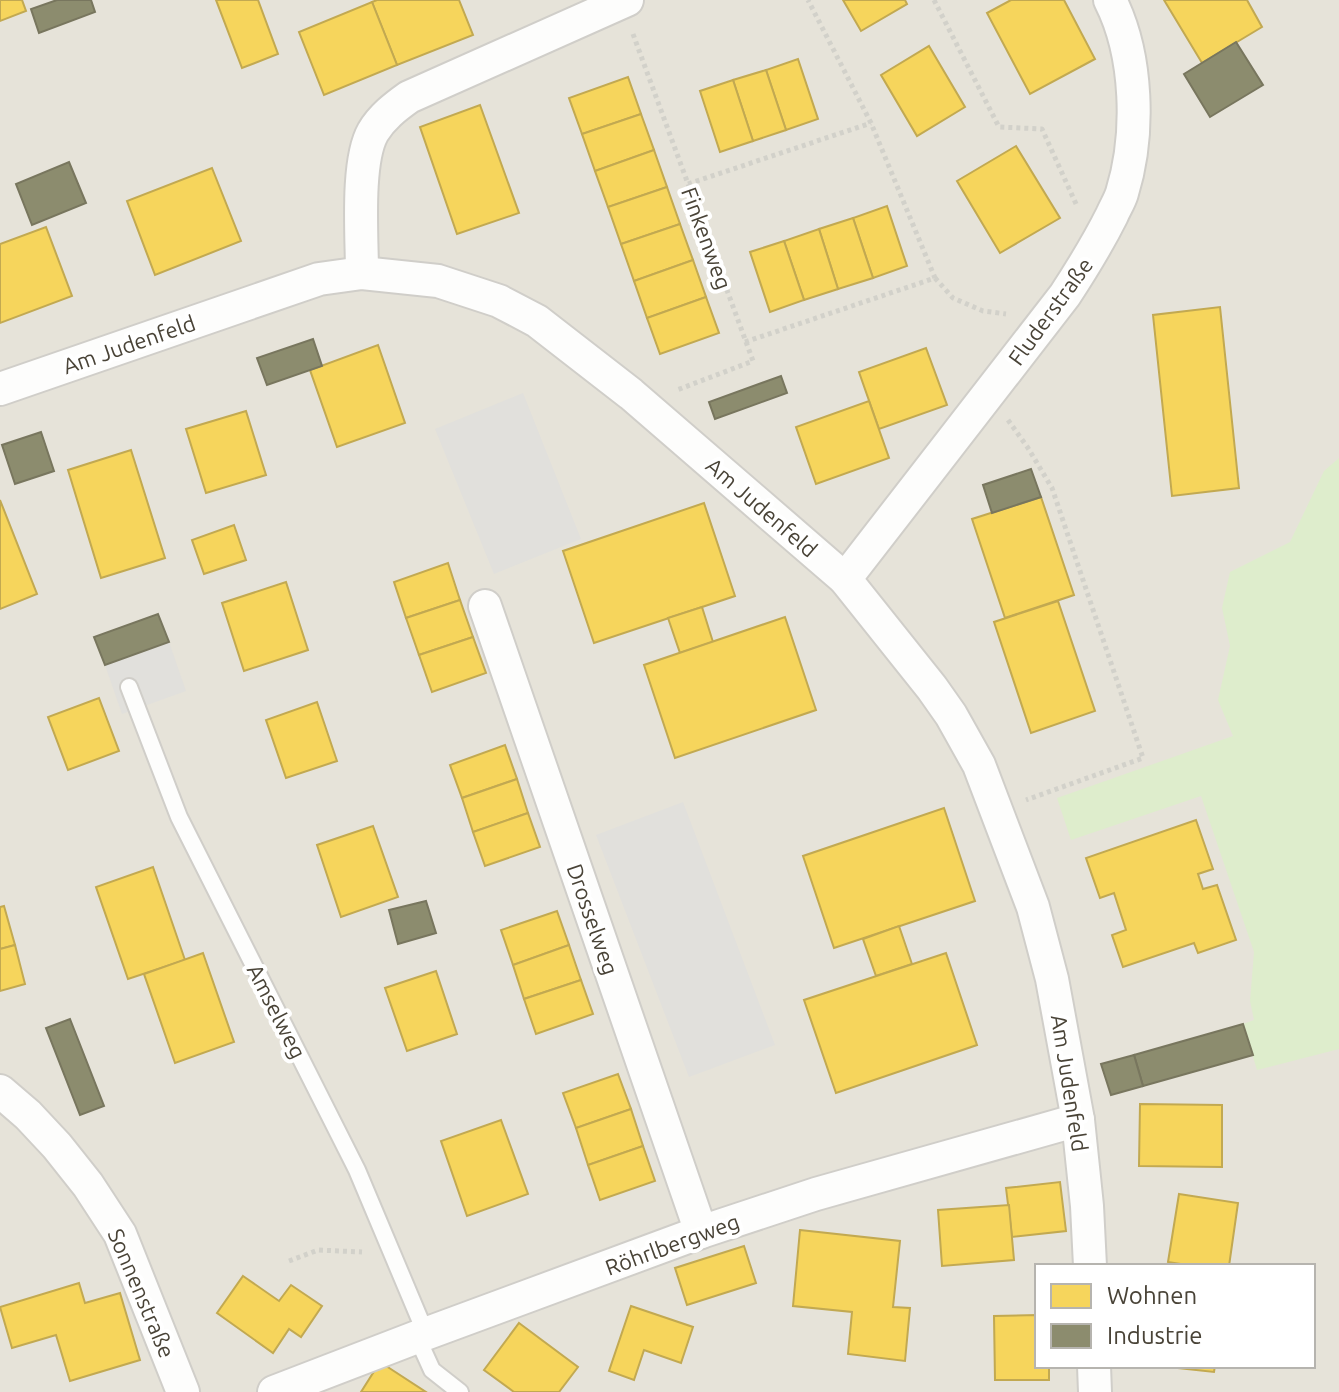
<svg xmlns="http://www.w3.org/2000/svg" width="1339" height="1392" font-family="Ubuntu,sans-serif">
  <rect width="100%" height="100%" fill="#f2f1ec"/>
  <path fill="#e6e3d9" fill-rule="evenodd" d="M0,0H1339V1392H0ZM1037,1266H1313V1366H1037Z"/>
  <polygon fill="#deedcc" points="1339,458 1339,1049 1257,1070 1243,1024 1254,1020 1250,1001 1254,952 1201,796 1071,840 1057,798 1233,736 1218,700 1230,646 1222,608 1230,572 1290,542 1324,471"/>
  <g fill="#e1e0dc">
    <polygon points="523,393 581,539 494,574 435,429"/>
    <polygon points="169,642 186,691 122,714 105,665"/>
    <polygon points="683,802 775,1045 689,1077 596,835"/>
  </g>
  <g fill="#f6d55c" stroke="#c2a951" stroke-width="2">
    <polygon points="0,0 22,0 26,11 0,21"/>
    <polygon points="216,0 258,0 278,54 242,68"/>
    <polygon points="377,0 459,0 473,35 397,65 372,2"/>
    <polygon points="843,0 905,0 907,4 861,31"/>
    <polygon points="1011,0 1064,0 1095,59 1030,94 987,13"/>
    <polygon points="1164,0 1247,0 1262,27 1202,63"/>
    <polygon points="372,2 397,65 324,95 299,32"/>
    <polygon points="929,46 965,107 917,136 881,75"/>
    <polygon points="798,59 818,119 786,130 766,70"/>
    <polygon points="766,70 786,130 753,141 733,80"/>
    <polygon points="628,77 641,114 582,134 569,98"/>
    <polygon points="733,80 753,141 720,152 700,91"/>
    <polygon points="480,105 519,213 457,234 420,127"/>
    <polygon points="641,114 654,150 595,171 582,134"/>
    <polygon points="1016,146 1060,218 1000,253 957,181"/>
    <polygon points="654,150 667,187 608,207 595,171"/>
    <polygon points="212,168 241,241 155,275 127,201"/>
    <polygon points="667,187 680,224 621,244 608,207"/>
    <polygon points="887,206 907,266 873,278 853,218"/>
    <polygon points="853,218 873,278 838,289 819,229"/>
    <polygon points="680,224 693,260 634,281 621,244"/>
    <polygon points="46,227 72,296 0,323 0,244"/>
    <polygon points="819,229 838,289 804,300 784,241"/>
    <polygon points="784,241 804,300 770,312 750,252"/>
    <polygon points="693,260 706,297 647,318 634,281"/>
    <polygon points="706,297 719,333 660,354 647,318"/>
    <polygon points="1220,307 1239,488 1172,496 1153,315"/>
    <polygon points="378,345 405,423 337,447 310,370"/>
    <polygon points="926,348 947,405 879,429 859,372"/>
    <polygon points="869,401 889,458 816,484 796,427"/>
    <polygon points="246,411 266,475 206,493 186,429"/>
    <polygon points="131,450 165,558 101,578 68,470"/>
    <polygon points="1041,497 1074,595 1005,618 972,519"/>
    <polygon points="0,500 37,594 0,609"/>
    <polygon points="704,503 735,596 594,643 563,551"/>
    <polygon points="234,525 246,560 204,574 192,540"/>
    <polygon points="448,563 460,600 406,618 394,582"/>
    <polygon points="286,582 308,650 244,671 222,603"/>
    <polygon points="460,600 473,637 419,655 406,618"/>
    <polygon points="1058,601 1095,711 1031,733 994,622"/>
    <polygon points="702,607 713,642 680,653 668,618"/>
    <polygon points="785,617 816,710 675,758 644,665"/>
    <polygon points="473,637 486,673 432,692 419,655"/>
    <polygon points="99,698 119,751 68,770 48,717"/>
    <polygon points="317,702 337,761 286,778 266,720"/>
    <polygon points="505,745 517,779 462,798 450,765"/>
    <polygon points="517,779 528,813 473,832 462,798"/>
    <polygon points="944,808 975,901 834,948 803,856"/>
    <polygon points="528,813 540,847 485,866 473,832"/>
    <polygon points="1196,820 1213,869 1198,874 1203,889 1217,885 1236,940 1198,953 1194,943 1123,967 1112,935 1126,930 1114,893 1100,898 1086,858"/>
    <polygon points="373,826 398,897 341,917 317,845"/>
    <polygon points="153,867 185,960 128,979 96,887"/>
    <polygon points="4,906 15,945 0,949 0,907"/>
    <polygon points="557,911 569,945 513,965 501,930"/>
    <polygon points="899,926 912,964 876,976 863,939"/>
    <polygon points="15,945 25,984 0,991 0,949"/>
    <polygon points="569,945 581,980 524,999 513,965"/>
    <polygon points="203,953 234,1042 175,1063 144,974"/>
    <polygon points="946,953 977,1045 836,1093 804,1000"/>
    <polygon points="436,971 457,1034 407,1051 385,988"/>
    <polygon points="581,980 593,1014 536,1034 524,999"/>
    <polygon points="618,1074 631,1109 576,1128 563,1093"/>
    <polygon points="1140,1104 1222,1105 1222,1167 1139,1166"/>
    <polygon points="631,1109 643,1146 588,1165 576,1128"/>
    <polygon points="501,1120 528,1194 467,1216 441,1141"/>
    <polygon points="643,1146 655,1181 600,1200 588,1165"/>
    <polygon points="1060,1182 1066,1231 1012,1237 1006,1188"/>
    <polygon points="1179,1194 1238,1203 1229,1266 1193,1266 1168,1262"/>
    <polygon points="1009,1205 1014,1260 942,1266 938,1210"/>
    <polygon points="800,1230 900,1241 893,1307 910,1308 905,1361 848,1354 852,1312 793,1306"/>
    <polygon points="744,1246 756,1283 687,1305 675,1268"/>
    <polygon points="243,1276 279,1301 291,1285 322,1306 301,1337 289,1329 273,1353 217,1313"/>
    <polygon points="79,1283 85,1303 120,1293 140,1360 70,1381 56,1335 12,1348 0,1307"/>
    <polygon points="631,1306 693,1327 681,1363 644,1350 634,1380 609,1371"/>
    <polygon points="1037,1315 1037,1366 1049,1366 1049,1380 995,1380 994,1316"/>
    <polygon points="519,1323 578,1367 559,1392 514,1392 484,1370"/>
    <polygon points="380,1362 426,1392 361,1392"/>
    <polygon points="1159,1366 1215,1366 1214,1372"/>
  </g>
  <g fill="#8c8c6e" stroke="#78765e" stroke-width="2">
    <polygon points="57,0 91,0 95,12 39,33 31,9"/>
    <polygon points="1236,42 1263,85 1210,117 1184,74"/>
    <polygon points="69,162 86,203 32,225 16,184"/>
    <polygon points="313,339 322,366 267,385 257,358"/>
    <polygon points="781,376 787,393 715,419 709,402"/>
    <polygon points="41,432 54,471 15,484 2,445"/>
    <polygon points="1031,469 1041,497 992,513 983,485"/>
    <polygon points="158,614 169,642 105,665 94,637"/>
    <polygon points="426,901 436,933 398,944 389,910"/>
    <polygon points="70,1019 104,1106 80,1115 46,1028"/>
    <polygon points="1243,1024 1253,1055 1143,1086 1134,1055"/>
    <polygon points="1134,1055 1143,1086 1111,1095 1101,1064"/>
  </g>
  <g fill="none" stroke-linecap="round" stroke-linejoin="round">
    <g stroke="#d0cec9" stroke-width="20">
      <g id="lane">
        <polyline points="129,687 179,817 357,1170 426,1334"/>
        <polyline points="417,1337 432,1370 460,1392"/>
      </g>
    </g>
    <g stroke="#d0cec9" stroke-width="36">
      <g id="street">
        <path d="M362,273C362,237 356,162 373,132C382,117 395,107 409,97L627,0"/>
        <polyline points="0,389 319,279 362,273 438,281 499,301 537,321 631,394 845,579 932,688 951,715 979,765 1033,907 1052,979 1078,1120 1087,1206 1090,1266"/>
        <path d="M845,579L1065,295C1082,269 1098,243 1112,215C1115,208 1120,200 1122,193C1140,135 1138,55 1110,0"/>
        <polyline points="485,606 701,1232"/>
        <polyline points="0,1091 28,1115 57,1146 88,1185 120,1234 183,1392"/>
        <polyline points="1094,1366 1095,1392"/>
        <polyline points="274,1392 417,1337 701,1232 816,1194 1078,1120"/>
      </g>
    </g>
    <g stroke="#d2d1ca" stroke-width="5" stroke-dasharray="4 4" stroke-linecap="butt">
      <polyline points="934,0 999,127 1042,129 1077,206"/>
      <polyline points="633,34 753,361 677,390"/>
      <polyline points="688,184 871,123"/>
      <polyline points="935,278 953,298 983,311 1006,314"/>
      <polyline points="745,342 935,278 871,123 808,0"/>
      <polyline points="1008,420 1028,448 1052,488 1143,758 1026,800"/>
      <polyline points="289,1261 318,1250 362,1252"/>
    </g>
    <use href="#lane" stroke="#fdfdfc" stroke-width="16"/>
    <use href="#street" stroke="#fdfdfc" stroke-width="32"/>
  </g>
  <g text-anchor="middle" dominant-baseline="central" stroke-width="8" stroke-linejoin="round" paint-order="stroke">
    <g font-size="22" fill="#494337" stroke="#fff">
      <text transform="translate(707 238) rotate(70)">Finkenweg</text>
      <text transform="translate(1050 311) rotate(-54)">Fluderstraße</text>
      <text transform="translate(129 344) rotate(-19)">Am Judenfeld</text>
      <text transform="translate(762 507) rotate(41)">Am Judenfeld</text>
      <text transform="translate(593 919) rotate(71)">Drosselweg</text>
      <text transform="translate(277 1011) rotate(63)">Amselweg</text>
      <text transform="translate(1070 1083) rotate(81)">Am Judenfeld</text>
      <text transform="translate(672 1244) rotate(-20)">Röhrlbergweg</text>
      <text transform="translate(142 1293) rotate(67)">Sonnenstraße</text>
    </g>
  </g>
  <rect x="1035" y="1264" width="280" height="104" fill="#ffffff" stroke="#b6b4af" stroke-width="2"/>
  <rect x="1051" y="1284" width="40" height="24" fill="#f6d55c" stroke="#b6b4af" stroke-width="2"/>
  <text x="1107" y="1304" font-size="24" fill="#494337">Wohnen</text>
  <rect x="1051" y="1324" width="40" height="24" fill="#8c8c6e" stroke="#b6b4af" stroke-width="2"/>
  <text x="1107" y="1344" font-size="24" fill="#494337">Industrie</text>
</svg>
